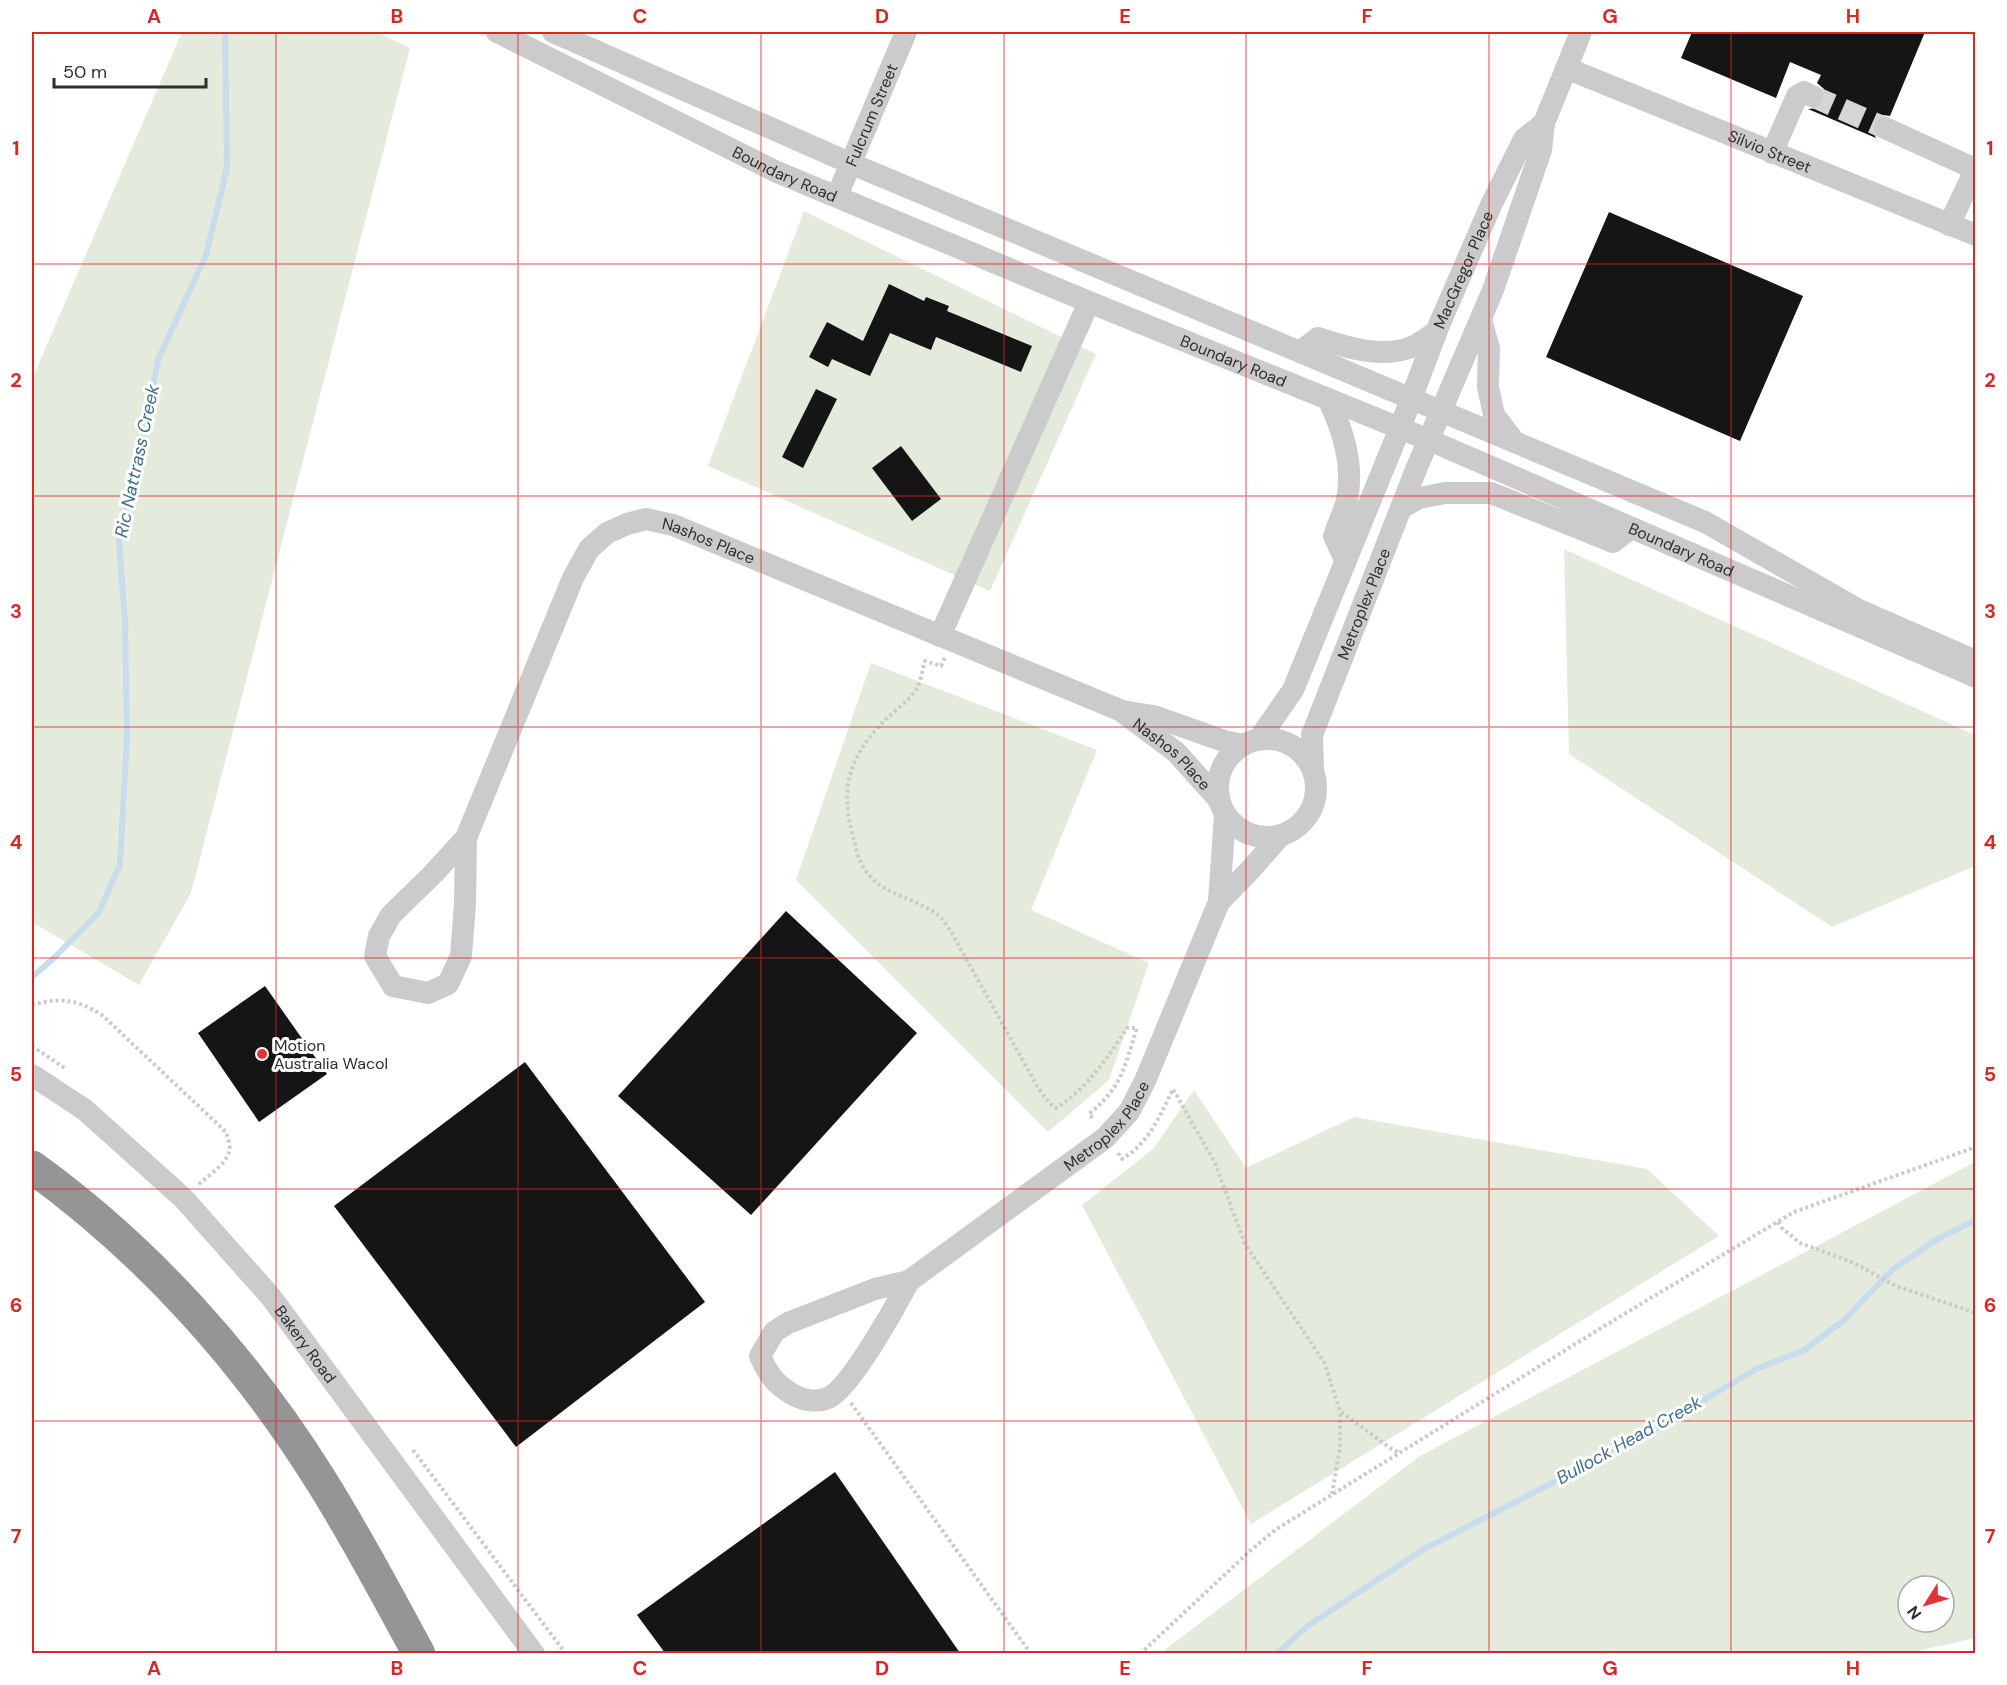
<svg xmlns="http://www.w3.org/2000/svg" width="2007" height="1685" font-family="'DM Sans',sans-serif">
  <rect width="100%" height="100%" fill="#fff"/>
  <g fill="#e4ebdc" fill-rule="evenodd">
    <polygon points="182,32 376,32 410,48 191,893 139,985 32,922 32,379"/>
    <polygon points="804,211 1096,354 990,591 708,466"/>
    <polygon points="1564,549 1975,735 1975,866 1832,927 1569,754"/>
    <polygon points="871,663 1097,750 1031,910 1149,963 1109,1080 1048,1132 796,880"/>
    <polygon points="1194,1090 1246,1168 1354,1117 1647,1169 1719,1236 1251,1524 1082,1205 1153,1149"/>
    <path d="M1975,1162V1638L1905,1654L1164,1653L1166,1649L1420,1456ZM1908,1586H1944V1622H1908Z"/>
  </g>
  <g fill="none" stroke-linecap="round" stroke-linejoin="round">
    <g stroke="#c8dceb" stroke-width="6">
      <polyline points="32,977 54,958 99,912 120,864 127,736 125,620 119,541 138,466 158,360 206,255 227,168 225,32"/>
      <polyline points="1276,1654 1309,1625 1424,1549 1642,1437 1756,1369 1803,1351 1843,1321 1892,1270 1939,1238 1976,1220"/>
    </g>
  </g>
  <g fill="#151515">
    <polygon points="1692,32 1925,32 1890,116 1883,115 1877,117 1873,122 1872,130 1876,138 1808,109 1819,108 1824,101 1825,96 1824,89 1817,83 1821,75 1790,62 1776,98 1681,58"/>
    <polygon points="1609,212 1803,296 1740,441 1546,357"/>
    <polygon points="889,284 924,301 926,297 949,306 947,311 1032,346 1021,372 936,337 931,350 890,333 870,376 832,359 828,367 809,357 827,322 863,341"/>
    <polygon points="816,389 837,399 803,468 782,457"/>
    <polygon points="901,446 941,499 912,521 872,468"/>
    <polygon points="786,911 917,1033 751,1215 618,1096"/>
    <polygon points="265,986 327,1074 259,1122 198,1033"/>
    <polygon points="525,1062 705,1302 516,1447 334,1206"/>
    <polygon points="835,1472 960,1653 665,1653 637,1615"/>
  </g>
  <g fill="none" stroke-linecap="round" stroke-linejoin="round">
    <polyline stroke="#d5d5d5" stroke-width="22" stroke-dasharray="22 11" stroke-linecap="butt" points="1812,96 1885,128"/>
    <g stroke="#cbcbcb" stroke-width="4" stroke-dasharray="3 3" stroke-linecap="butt">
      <path d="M945,658L941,666L925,661C922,670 921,684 915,691C907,703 892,712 882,723C850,757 840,787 852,832C856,847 858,863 869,875C887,897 919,898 940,917C945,922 949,929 953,935L1037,1086L1049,1103L1056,1108C1086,1090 1109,1056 1127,1028H1137C1124,1067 1123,1086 1089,1114L1094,1120"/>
      <path d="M32,1005C60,997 76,999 102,1015L226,1132C228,1138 231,1146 229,1152C226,1164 208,1176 198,1185"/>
      <polyline points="32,1046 66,1069"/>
      <path d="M1118,1153L1122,1159C1149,1143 1160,1116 1173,1089L1215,1163L1245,1244L1324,1362L1340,1411L1390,1448L1400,1453"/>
      <polyline points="1778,1222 1782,1228 1800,1243 1852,1262 1896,1286 1976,1313"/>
      <polyline points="851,1403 1031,1654"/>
      <polyline points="413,1450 566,1654"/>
      <polyline points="1332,1494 1340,1448 1340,1411"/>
      <polyline points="1140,1654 1251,1550 1275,1530 1606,1325 1794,1212 1976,1147"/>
    </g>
    <g stroke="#cbcbcb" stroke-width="22">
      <path id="s1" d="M497,32L777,172L1089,302L1429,440L1976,677"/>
      <polyline points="553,32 852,164 1705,522 1859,610 1969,658"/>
      <path id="s2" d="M1566,68L1976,235"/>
      <polyline points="1885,128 1975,169"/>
      <polyline points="1772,153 1797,96 1804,92 1812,96"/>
      <path id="s3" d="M837,196L906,32"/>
      <polyline points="1949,225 1976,168"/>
      <polyline points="1481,320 1489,348 1488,387 1494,415 1513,440"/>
      <path d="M1300,352L1318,338C1348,348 1386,360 1416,345C1423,341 1430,336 1436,332"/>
      <path d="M1328,399C1343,430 1354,464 1347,500C1344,512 1338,524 1334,536L1345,560"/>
      <polyline points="1401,508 1419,498 1445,493 1491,493 1613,542 1631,528"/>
      <polyline points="940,636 1089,302"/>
      <path id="s4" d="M1125,714L1176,752L1219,800"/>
      <path id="s5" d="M1259,739L1293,690L1400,428L1439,325L1492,203L1524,139L1544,123"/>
      <circle cx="1267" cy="788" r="49"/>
      <path id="s6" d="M1313,771L1312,735L1417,467L1493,290L1541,150L1544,123L1581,32"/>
      <path id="s7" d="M466,838L465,904L461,956L448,984L428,993L393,986L375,956L379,936L391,915L433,874L466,838L573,578L589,549L607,533L627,524L646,519L673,525L1122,711L1153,716L1224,741L1243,745"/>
      <polyline points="1219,902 1252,868 1280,836"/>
      <path id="s8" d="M32,1075L85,1110L183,1198L271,1297L534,1654"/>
      <path id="s9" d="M909,1281C897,1304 850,1389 828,1398C816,1403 802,1400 792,1394C775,1384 768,1374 760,1356L774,1332L788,1323L875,1289L909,1281L1105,1138L1129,1112L1145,1081L1219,902L1225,814"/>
    </g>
    <path stroke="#959595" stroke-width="33" d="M32,1167C147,1250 245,1359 320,1479C356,1536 387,1595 419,1654"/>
  </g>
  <path fill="none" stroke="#d62828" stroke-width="1.5" stroke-opacity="0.55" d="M276,32V1654M518,32V1654M761,32V1654M1004,32V1654M1246,32V1654M1489,32V1654M1731,32V1654M32,264H1976M32,496H1976M32,727H1976M32,958H1976M32,1189H1976M32,1421H1976"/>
  <circle fill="#e2333c" stroke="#fff" stroke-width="2" cx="262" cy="1054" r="6"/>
  <g text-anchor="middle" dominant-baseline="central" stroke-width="6" stroke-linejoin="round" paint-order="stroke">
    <g font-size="16" fill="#2e2e2e" stroke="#fff">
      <text stroke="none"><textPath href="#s3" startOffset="88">Fulcrum Street</textPath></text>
      <text stroke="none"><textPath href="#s2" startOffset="220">Silvio Street</textPath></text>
      <text stroke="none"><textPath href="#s1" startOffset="321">Boundary Road</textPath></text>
      <text stroke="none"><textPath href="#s5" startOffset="513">MacGregor Place</textPath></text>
      <text stroke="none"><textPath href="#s1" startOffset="807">Boundary Road</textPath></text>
      <text stroke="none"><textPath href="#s7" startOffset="840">Nashos Place</textPath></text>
      <text stroke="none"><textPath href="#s1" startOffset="1293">Boundary Road</textPath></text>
      <text stroke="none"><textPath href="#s6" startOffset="177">Metroplex Place</textPath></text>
      <text stroke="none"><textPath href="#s4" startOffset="62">Nashos Place</textPath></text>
      <text stroke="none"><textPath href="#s9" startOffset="657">Metroplex Place</textPath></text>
      <text stroke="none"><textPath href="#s8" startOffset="386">Bakery Road</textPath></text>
    </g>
    <g font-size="16" fill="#2e2e2e" stroke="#fff" text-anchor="start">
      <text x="274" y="1045">Motion<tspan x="274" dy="18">Australia Wacol</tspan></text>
    </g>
    <g font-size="18" font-style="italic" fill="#3e6d8e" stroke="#fff">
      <text transform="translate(137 461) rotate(-78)">Ric Nattrass Creek</text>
      <text transform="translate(1629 1440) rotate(-29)">Bullock Head Creek</text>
    </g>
  </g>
  <rect width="2007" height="1685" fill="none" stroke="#ffffff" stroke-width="66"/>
  <g transform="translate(1926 1604) rotate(233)"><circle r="28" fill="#ffffff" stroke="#ababab" stroke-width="1.5"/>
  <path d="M0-4.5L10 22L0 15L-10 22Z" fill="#e2333c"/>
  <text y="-9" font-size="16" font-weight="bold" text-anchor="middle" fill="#2e2e2e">N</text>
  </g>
  <path d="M54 78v9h152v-9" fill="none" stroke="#2e2e2e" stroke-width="3"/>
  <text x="63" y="78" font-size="18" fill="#2e2e2e" stroke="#ffffff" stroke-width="4.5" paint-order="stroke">50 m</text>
  <rect x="33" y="33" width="1941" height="1619" fill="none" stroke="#d62828" stroke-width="2"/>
  <g font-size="20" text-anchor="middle" font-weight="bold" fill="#d62828">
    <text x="154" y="23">A</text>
    <text x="397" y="23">B</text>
    <text x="640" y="23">C</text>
    <text x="882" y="23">D</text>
    <text x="1125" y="23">E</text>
    <text x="1367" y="23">F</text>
    <text x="1610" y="23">G</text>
    <text x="1853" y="23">H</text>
    <text x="16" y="155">1</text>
    <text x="1990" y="155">1</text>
    <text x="16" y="387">2</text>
    <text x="1990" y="387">2</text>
    <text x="16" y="618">3</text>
    <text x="1990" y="618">3</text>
    <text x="16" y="849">4</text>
    <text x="1990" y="849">4</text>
    <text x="16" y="1081">5</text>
    <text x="1990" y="1081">5</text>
    <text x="16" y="1312">6</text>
    <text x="1990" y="1312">6</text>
    <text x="16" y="1543">7</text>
    <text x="1990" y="1543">7</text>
    <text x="154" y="1675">A</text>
    <text x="397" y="1675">B</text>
    <text x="640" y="1675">C</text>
    <text x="882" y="1675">D</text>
    <text x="1125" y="1675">E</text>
    <text x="1367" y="1675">F</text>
    <text x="1610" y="1675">G</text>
    <text x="1853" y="1675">H</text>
  </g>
</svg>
